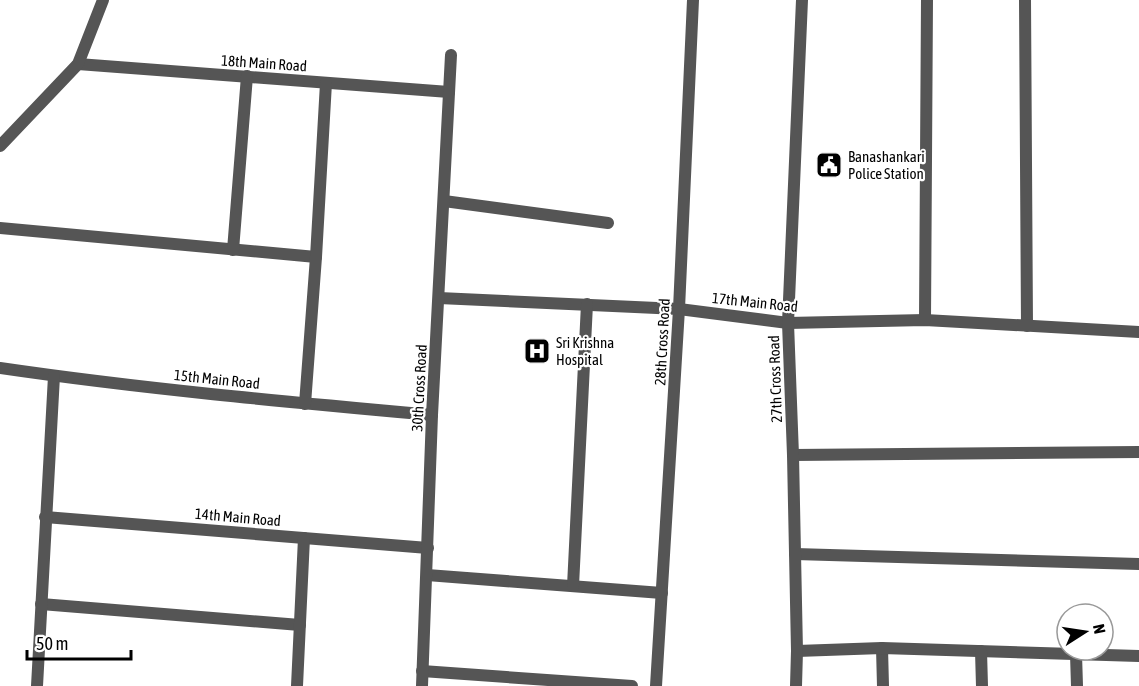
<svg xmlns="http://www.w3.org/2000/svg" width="1139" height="686" font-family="'Asap Condensed',sans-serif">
  <rect width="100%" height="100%" fill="#fff"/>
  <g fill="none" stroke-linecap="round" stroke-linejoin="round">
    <g stroke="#555" stroke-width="12">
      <polyline points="1025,0 1027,326"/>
      <polyline points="78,64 449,92"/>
      <polyline points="0,146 78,64 103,0"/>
      <polyline points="444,201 608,223"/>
      <polyline points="0,228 316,257"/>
      <polyline points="233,250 247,76"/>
      <polyline points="439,298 679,309 788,323 925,320 1139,332"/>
      <polyline points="925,320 927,0"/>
      <path d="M0,368C143,389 288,402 432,415"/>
      <polyline points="305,404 316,257 326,83"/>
      <polyline points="793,455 1139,452"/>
      <polyline points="45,517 428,548"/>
      <polyline points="795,554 1139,564"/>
      <polyline points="427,575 662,593"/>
      <polyline points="573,586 587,304"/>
      <polyline points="41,604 300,625"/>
      <polyline points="882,648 883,686"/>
      <polyline points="797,651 882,648 1139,656"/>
      <polyline points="981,651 982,686"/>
      <polyline points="1076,654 1077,686"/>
      <polyline points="422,671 632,686"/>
      <polyline points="37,686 54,376"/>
      <polyline points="297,686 304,538"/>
      <polyline points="422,686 432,415 451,55"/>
      <polyline points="656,686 679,309 693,0"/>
      <polyline points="796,686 797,651 793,455 788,323 802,0"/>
    </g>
  </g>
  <defs>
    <g id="civic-square" transform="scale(1.35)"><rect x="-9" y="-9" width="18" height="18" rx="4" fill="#000" stroke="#fff"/><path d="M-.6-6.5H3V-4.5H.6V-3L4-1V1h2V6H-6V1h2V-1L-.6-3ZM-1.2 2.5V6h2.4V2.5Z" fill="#fff"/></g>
    <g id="hospital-square" transform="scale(1.35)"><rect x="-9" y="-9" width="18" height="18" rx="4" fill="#000" stroke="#fff"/><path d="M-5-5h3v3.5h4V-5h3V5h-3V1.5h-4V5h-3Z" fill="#fff"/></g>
  </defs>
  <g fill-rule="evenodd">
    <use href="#civic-square" x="829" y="165"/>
    <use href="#hospital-square" x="537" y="351"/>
  </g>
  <g text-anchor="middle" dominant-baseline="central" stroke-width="4.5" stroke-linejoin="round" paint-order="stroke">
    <g font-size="15" fill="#000" stroke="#fff">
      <text transform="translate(264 63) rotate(4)">18th Main Road</text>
      <text transform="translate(755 302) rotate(6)">17th Main Road</text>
      <text transform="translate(662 342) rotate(-87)">28th Cross Road</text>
      <text transform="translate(217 379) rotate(6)">15th Main Road</text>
      <text transform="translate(775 379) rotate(-92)">27th Cross Road</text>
      <text transform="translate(419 388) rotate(-87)">30th Cross Road</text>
      <text transform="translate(238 517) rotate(5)">14th Main Road</text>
    </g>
    <g font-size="15" fill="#000" stroke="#fff" text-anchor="start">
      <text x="848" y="156">Banashankari<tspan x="848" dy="17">Police Station</tspan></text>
      <text x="556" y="342">Sri Krishna<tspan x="556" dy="17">Hospital</tspan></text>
    </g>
  </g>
  <g transform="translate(1085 632) rotate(78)"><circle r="28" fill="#ffffff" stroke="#999999" stroke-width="1.5"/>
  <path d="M0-4.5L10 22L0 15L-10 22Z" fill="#000000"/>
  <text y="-9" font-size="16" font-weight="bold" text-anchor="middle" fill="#000000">N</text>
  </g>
  <path d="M27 650v9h104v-9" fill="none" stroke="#000000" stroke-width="3"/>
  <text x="36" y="650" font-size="18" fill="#000000" stroke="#ffffff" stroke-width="4.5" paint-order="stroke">50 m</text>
</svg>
